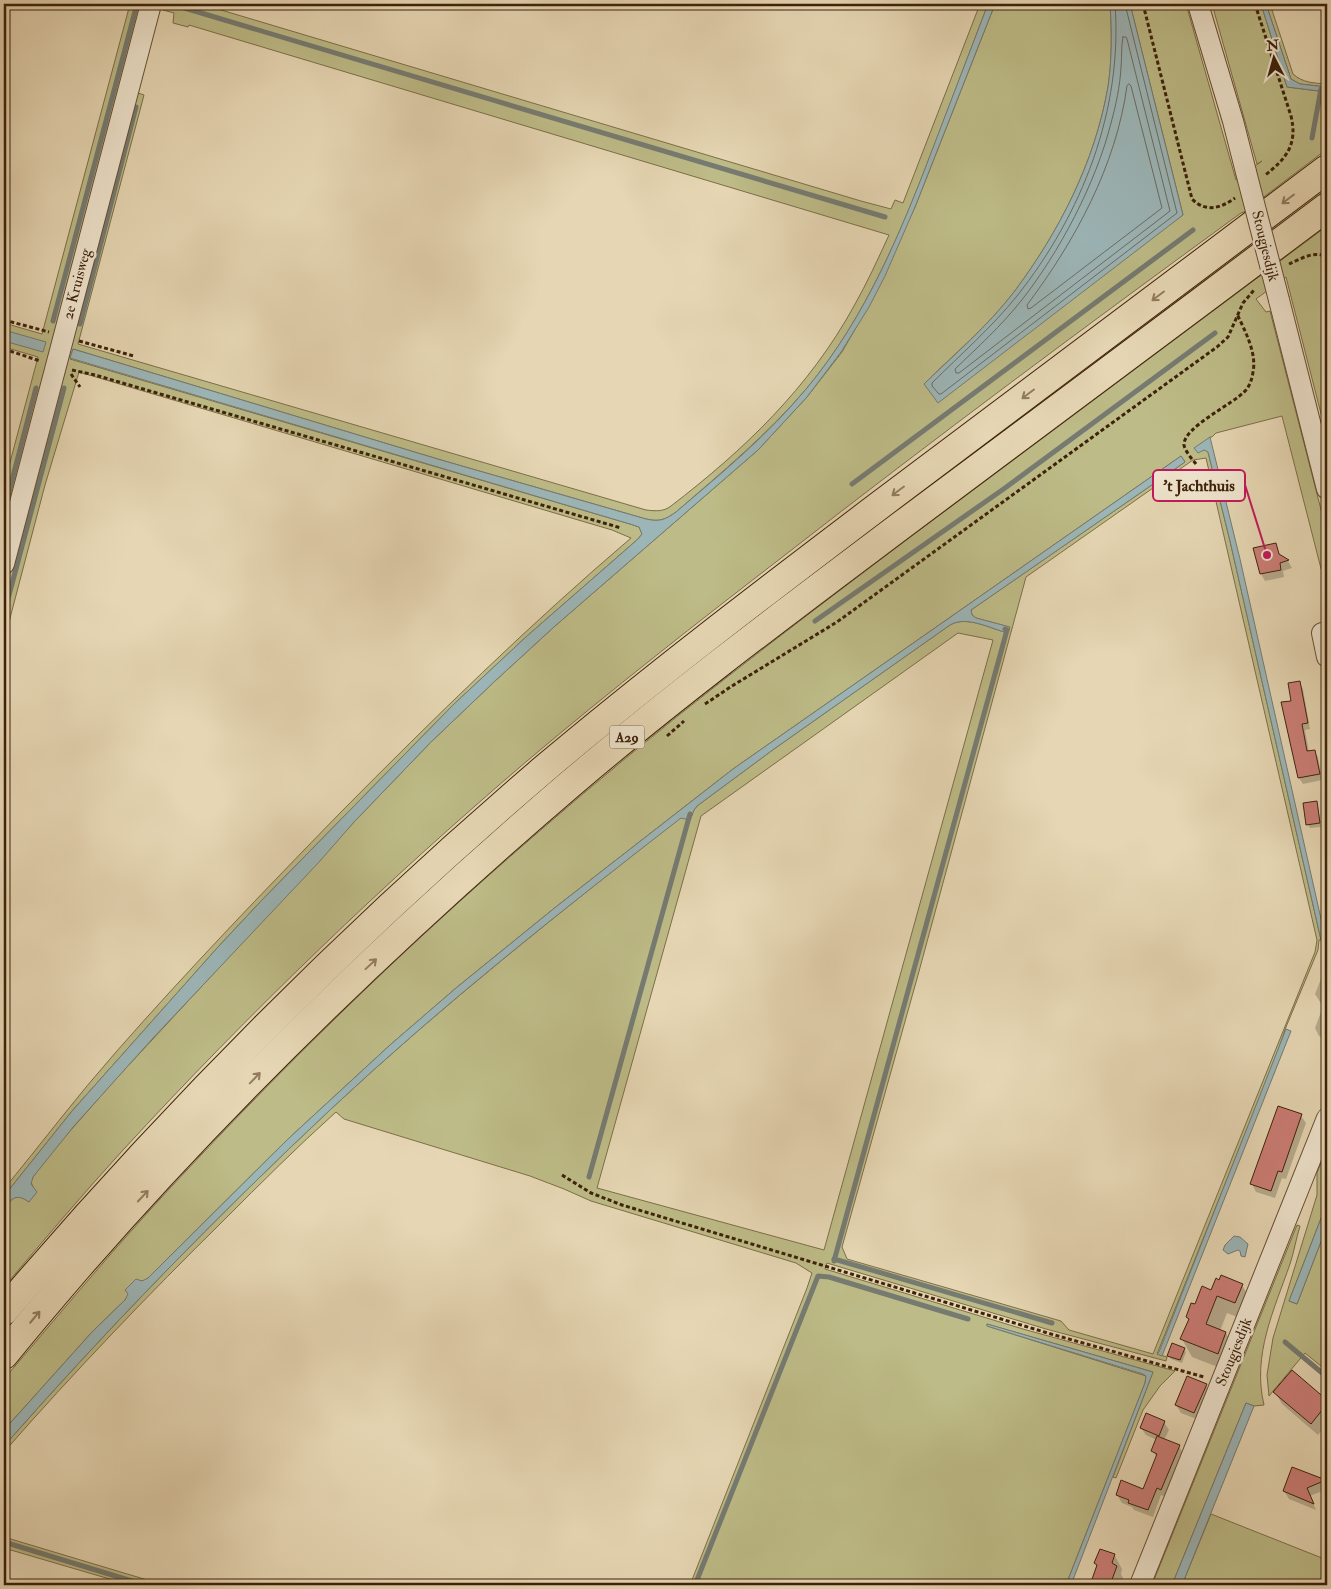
<svg xmlns="http://www.w3.org/2000/svg" width="1331" height="1589" font-family="'IM FELL Double Pica',serif">
  <rect width="100%" height="100%" fill="#e6d6b3"/>
  <filter id="stains"><feTurbulence type="fractalNoise" baseFrequency=".004" numOctaves="4"/><feColorMatrix values="0 0 0 0 .2 0 0 0 0 .09 0 0 0 0 .02 0 0 0 .5 -.17"/></filter>
  <radialGradient id="worn" r=".72"><stop offset=".6" stop-color="#630" stop-opacity="0"/><stop offset="1" stop-color="#630" stop-opacity=".3"/></radialGradient>
  <g fill="#bdbb87" stroke="#7d6e48" fill-rule="evenodd">
    <polygon points="130,4 147,4 4,550 4,485 38,357 4,347 4,323 42,334"/>
    <path d="M159,4H201L861,201L891,209L895,200L903,203L980,4H988C971,50 953,95 936,141C903,227 867,316 807,388C768,434 722,472 676,512C665,520 659,522 646,519L441,460L73,349L70,359L630,524L639,527L642,534L638,539L527,636L453,705L262,900L218,947L72,1111L4,1196V1189C41,1144 77,1096 116,1052C188,970 264,891 340,813C434,718 529,625 631,538L612,530L79,372L45,485L4,641V577L132,91L144,95L78,344L646,510C656,511 663,512 671,506C744,450 809,388 854,306C867,283 878,259 889,235L189,25L188,27L173,23L174,13L163,10Z"/>
    <path d="M995,4H1110C1112,31 1112,60 1108,87C1095,162 1059,232 1014,292C988,326 954,354 924,384L1183,215L1130,4H1186L1236,180L1262,161L1257,164L1212,4H1261L1287,87L1327,92V149L1244,212L1241,213C1087,325 935,438 785,555C698,622 611,690 527,761C385,882 249,1013 123,1150C82,1195 43,1241 4,1287V1209C12,1198 16,1192 29,1202L34,1189L31,1182L33,1177L49,1155L114,1081L354,822L431,742L495,681L555,626L758,450L807,397L842,352L854,331L915,207Z"/>
    <path d="M1266,4H1270L1293,74C1303,83 1314,83 1327,84V87L1300,84L1291,79Z"/>
    <path d="M1327,226V437L1286,277L1256,299L1266,312L1270,311L1327,533V592L1282,416L1216,433L1212,437H1210L1202,450H1206L1208,452L1230,541L1321,940H1319L1318,950L1286,1027L1275,1059L1157,1354L1167,1357L1166,1361L1046,1329L827,1263L825,1269L1023,1329L1175,1371L1160,1386L1143,1410L1116,1478L1113,1477L1153,1372L987,1324V1326L1146,1376L1145,1383L1066,1585H690L807,1288L812,1273L796,1263L591,1201L564,1189L530,1176L344,1119L336,1112C297,1147 261,1183 224,1220C148,1295 74,1372 4,1452V1446C107,1329 217,1216 331,1109C442,1005 562,911 681,817L690,820L694,810L697,806L774,749L950,625C967,615 991,629 1008,633L1009,627L976,618L972,615L971,610L1185,462L1181,456L733,769L557,906L456,988L390,1045L288,1139L148,1278L144,1281H140L126,1290L129,1294L125,1300L92,1332L4,1430V1379C52,1323 99,1266 149,1211C270,1079 399,952 535,835C655,730 782,634 909,538C1048,434 1188,330 1327,226ZM1206,458L1317,940L1315,952L1153,1354L1069,1330L1061,1321L847,1259L842,1247L918,975L1026,577L1193,460ZM958,633L993,640L824,1250L597,1188L701,816Z"/>
    <polygon points="1327,1148 1327,1203 1289,1301 1297,1304 1327,1226 1327,1371 1305,1353 1269,1396 1267,1375 1273,1338 1317,1195 1317,1173"/>
    <path d="M1297,1225L1300,1226C1296,1239 1294,1252 1290,1264C1274,1310 1252,1355 1264,1405L1254,1406L1246,1403L1172,1585H1152Z"/>
    <polygon points="1211,1514 1327,1560 1327,1585 1182,1585"/>
    <polygon points="4,1537 164,1585 130,1585 4,1548"/>
  </g>
  <g fill="#9cb6b8" stroke="#767b72">
    <path d="M988,4H995L915,207L885,276L869,307L841,352L807,397L758,450L555,626L495,681L431,742L354,822L320,861L153,1038L74,1126L33,1177L31,1184L37,1192L29,1202C16,1193 12,1198 4,1209V1196L72,1111L218,947L262,900L453,705L527,636L638,539L642,534L639,527L630,524L70,358L73,349L441,460L646,519C659,522 665,520 676,512C722,473 768,435 807,388C866,317 902,230 934,145C952,98 970,51 988,4Z"/>
    <path d="M1110,4H1130L1183,215L938,403L924,384C954,355 988,326 1014,292C1059,232 1095,162 1108,87C1112,60 1112,31 1110,4Z"/>
    <polygon points="1261,4 1266,4 1291,79 1300,84 1327,87 1327,92 1287,87"/>
    <polygon points="4,330 46,342 43,352 4,341"/>
    <polygon points="1210,437 1240,559 1326,941 1321,940 1230,541 1208,452 1204,450 1198,453 1194,448"/>
    <path d="M1181,456L1185,462L971,610L972,615L976,618L1010,627L1008,633C991,629 967,615 950,625L774,749L697,806L694,810L690,820L681,818C561,911 442,1005 331,1109C217,1216 107,1329 4,1446V1430L92,1332L125,1300L128,1294L125,1290L136,1279L142,1281L148,1278L288,1139L390,1045L456,988L557,906L733,769Z"/>
    <polygon points="1286,1029 1291,1031 1162,1356 1157,1354 1159,1352"/>
    <polygon points="1327,1203 1327,1226 1297,1304 1289,1301"/>
    <polygon points="1234,1236 1240,1237 1248,1244 1245,1257 1241,1256 1240,1251 1238,1250 1228,1254 1223,1250 1225,1245"/>
    <polygon points="987,1324 1153,1372 1071,1585 1066,1585 1145,1383 1146,1376 1143,1374 987,1326"/>
    <polygon points="1246,1403 1254,1406 1182,1585 1172,1585"/>
  </g>
  <g fill="#0003">
    <polygon points="1275,544 1281,557 1288,561 1292,568 1283,571 1284,577 1265,581 1261,574"/>
    <polygon points="1300,683 1303,689 1310,729 1305,730 1309,752 1314,751 1318,757 1322,780 1303,784 1299,778 1292,702"/>
    <polygon points="1316,803 1318,806 1321,827 1310,828 1308,825 1304,804"/>
    <polygon points="1324,971 1327,972 1327,1039 1319,1036 1315,1028 1324,1004 1320,1002 1315,994"/>
    <polygon points="1301,1116 1306,1123 1286,1179 1282,1178 1275,1198 1256,1192 1252,1184"/>
    <polygon points="1242,1285 1252,1302 1245,1320 1227,1313 1220,1331 1226,1333 1236,1351 1228,1371 1192,1357 1182,1339 1189,1321 1187,1317 1196,1306 1212,1292"/>
    <polygon points="1184,1349 1186,1352 1182,1363 1171,1359 1169,1355"/>
    <polygon points="1292,1371 1327,1401 1327,1424 1318,1435 1282,1404 1275,1392"/>
    <polygon points="1206,1385 1210,1393 1199,1420 1181,1413 1176,1405"/>
    <polygon points="1164,1422 1169,1430 1164,1440 1179,1446 1183,1454 1166,1497 1161,1495 1153,1517 1134,1510 1132,1507 1122,1503 1117,1495 1144,1490 1157,1458 1153,1451 1157,1440 1146,1435 1141,1428"/>
    <polygon points="1293,1469 1325,1481 1327,1485 1327,1489 1310,1496 1316,1510 1289,1499 1284,1491"/>
    <polygon points="1101,1550 1115,1556 1122,1569 1121,1574 1124,1580 1122,1585 1090,1585 1097,1566 1096,1563"/>
  </g>
  <g fill="none" stroke-linecap="round" stroke-linejoin="round">
    <g stroke="#6c6c61" stroke-width="1">
      <path d="M1115,4C1123,110 1082,214 1017,296C991,328 960,355 932,383V386L939,394H941L1177,213L1125,4"/>
      <path d="M1123,37H1126L1127,39L1170,211L959,373H956L955,369C978,347 1001,326 1021,301C1059,253 1096,183 1111,123C1116,105 1120,86 1121,67C1122,58 1121,46 1123,37Z"/>
      <path d="M1129,84L1131,86L1162,208L1031,308L1028,309L1027,305C1075,241 1116,166 1127,86Z"/>
    </g>
    <g stroke="#767b72" stroke-width="5">
      <polyline points="171,4 885,217"/>
      <polyline points="165,5 165,4"/>
      <polyline points="1312,138 1321,89"/>
      <polyline points="53,321 137,4"/>
      <polyline points="80,324 136,107"/>
      <polyline points="852,484 1193,230"/>
      <polyline points="4,511 36,388"/>
      <polyline points="4,614 64,388"/>
      <polyline points="815,621 1005,488 1215,333"/>
      <polyline points="589,1177 690,814"/>
      <polyline points="834,1259 1052,1323"/>
      <polyline points="834,1261 1007,630 1005,629"/>
      <polyline points="1285,1342 1327,1377"/>
      <polyline points="4,1542 145,1585"/>
      <polyline points="695,1585 818,1276 829,1277 968,1319"/>
    </g>
  </g>
  <g fill="#cc7e77" stroke="#3d220a">
    <polygon points="1276,543 1279,554 1289,560 1280,563 1281,570 1260,574 1253,548"/>
    <polygon points="1300,681 1308,723 1302,724 1307,751 1315,750 1320,774 1298,778 1281,702 1291,701 1288,683"/>
    <polygon points="1317,801 1320,823 1306,825 1303,803"/>
    <polygon points="1278,1106 1302,1114 1282,1172 1278,1171 1271,1191 1250,1184"/>
    <polygon points="1221,1275 1243,1284 1235,1303 1217,1296 1206,1324 1226,1332 1218,1354 1180,1339 1189,1319 1186,1317 1191,1303 1195,1304 1202,1286 1211,1290 1216,1278 1219,1280"/>
    <polygon points="1172,1343 1185,1348 1180,1360 1167,1356"/>
    <polygon points="1292,1370 1327,1400 1327,1404 1311,1424 1273,1392"/>
    <polygon points="1187,1376 1207,1384 1194,1413 1175,1405"/>
    <polygon points="1146,1413 1165,1421 1159,1436 1140,1428"/>
    <polygon points="1157,1436 1180,1445 1161,1490 1157,1488 1148,1510 1128,1503 1129,1500 1116,1495 1121,1480 1143,1489 1157,1454 1151,1451"/>
    <polygon points="1292,1467 1326,1480 1307,1488 1314,1504 1283,1491"/>
    <polygon points="1100,1549 1115,1554 1112,1563 1117,1566 1110,1585 1090,1585 1097,1565 1094,1563"/>
  </g>
  <g fill="none" stroke-linecap="round" stroke-linejoin="round">
    <g stroke="#674f34" stroke-width="22">
      <g id="minor">
        <polyline points="1198,4 1233,121 1246,172"/>
        <polyline points="1279,300 1327,489"/>
        <polyline points="4,564 151,4"/>
        <polyline points="1322,633 1327,657"/>
        <polyline points="1140,1585 1327,1118"/>
      </g>
    </g>
    <g stroke="#3d220a" stroke-width="30">
      <g id="highway">
        <path d="M4,1311C169,1117 350,935 544,769C652,678 764,593 876,508C1026,394 1177,282 1327,169"/>
        <path d="M4,1355C28,1325 53,1296 78,1267C229,1094 395,934 569,785C677,693 790,609 903,524C1045,418 1186,313 1327,207"/>
      </g>
    </g>
    <g stroke="#3d220a" stroke-width="3" stroke-dasharray="4 2.5" stroke-linecap="butt">
      <path d="M1143,4L1192,199C1206,213 1221,208 1235,198"/>
      <path d="M1255,4L1291,116C1298,145 1286,159 1264,176"/>
      <path d="M1289,264C1300,259 1317,249 1327,258"/>
      <polyline points="4,320 49,332"/>
      <polyline points="79,341 134,356"/>
      <polyline points="4,349 40,361"/>
      <polyline points="72,370 95,375 621,528"/>
      <polyline points="71,374 80,387"/>
      <path d="M1196,464C1192,459 1185,451 1184,445C1183,427 1234,404 1246,390C1250,385 1252,379 1253,372C1257,353 1245,331 1237,314"/>
      <polyline points="705,704 732,686 837,622 1217,347 1228,337 1243,303 1254,290"/>
      <polyline points="667,736 684,721"/>
      <polyline points="562,1175 591,1193 622,1205 1051,1334 1204,1377"/>
    </g>
    <use href="#minor" stroke="#efe4ce" stroke-width="20"/>
    <use href="#highway" stroke="#e6d6b3" stroke-width="28"/>
    <g stroke="#674f34" stroke-width="22" stroke-linecap="butt">
      <polyline id="minor-bridge" points="1246,172 1279,300"/>
    </g>
    <use href="#minor-bridge" stroke="#efe4ce" stroke-width="20"/>
  </g>
  <defs><path id="oneway-shaft" d="M-6 0H5M1.5-3L5.5 0L1.5 3" fill="none" stroke-width="1.6" stroke-linecap="round" stroke-linejoin="round" transform="scale(1.25)"/></defs>
  <g stroke="#927c5e">
    <use href="#oneway-shaft" transform="translate(1288 199) rotate(143)"/>
    <use href="#oneway-shaft" transform="translate(1158 296) rotate(143)"/>
    <use href="#oneway-shaft" transform="translate(1028 394) rotate(143)"/>
    <use href="#oneway-shaft" transform="translate(898 491) rotate(143)"/>
    <use href="#oneway-shaft" transform="translate(371 964) rotate(-43)"/>
    <use href="#oneway-shaft" transform="translate(255 1078) rotate(-46)"/>
    <use href="#oneway-shaft" transform="translate(143 1196) rotate(-47)"/>
    <use href="#oneway-shaft" transform="translate(35 1317) rotate(-50)"/>
  </g>
  <g text-anchor="middle" dominant-baseline="central" stroke-width="5" stroke-linejoin="round" paint-order="stroke">
    <rect fill="#efe4ce" stroke="#725c45" stroke-width="1" x="609.5" y="725.5" width="35" height="23" rx="4"/>
    <g font-size="14" font-weight="bold" fill="#3d220a">
      <text x="627" y="737">A29</text>
    </g>
    <g font-size="15" fill="#3d220a" stroke="#efe4ce">
      <text transform="translate(1265 246) rotate(76)">Stougjesdijk</text>
      <text transform="translate(77 284) rotate(-75)">2e Kruisweg</text>
      <text transform="translate(1234 1352) rotate(-68)">Stougjesdijk</text>
    </g>
  </g>
  <path fill="none" stroke="#c2185b" stroke-width="2" d="M1267 555L1245 485"/>
  <circle fill="#c2185b" stroke="#efe4ce" stroke-width="2" cx="1267" cy="555" r="5"/>
  <rect fill="#efe4ce" stroke="#c2185b" stroke-width="2" x="1153" y="470" width="92" height="31" rx="5"/>
  <g font-size="16" text-anchor="middle" font-weight="bold" fill="#3d220a">
    <text x="1199" y="491">'t Jachthuis</text>
  </g>
  <rect width="1331" height="1589" fill="none" stroke="#e6d6b3" stroke-width="20"/>
  <rect x="5" y="5" width="1321" height="1579" fill="none" stroke="#3d220a" stroke-width="2.5"/>
  <rect x="10" y="10" width="1311" height="1569" fill="none" stroke="#3d220a"/>
  <g transform="translate(1274 58) rotate(354)" stroke="#efe4ce" stroke-width="4" paint-order="stroke">
  <path d="M0-4L9 19L0 12L-9 19Z" fill="#3d220a"/>
  <text y="-8" font-size="14" font-weight="bold" text-anchor="middle" fill="#3d220a">N</text>
  </g>
  <rect width="100%" height="100%" filter="url(#stains)"/>
  <rect width="100%" height="100%" fill="url(#worn)"/>
</svg>
